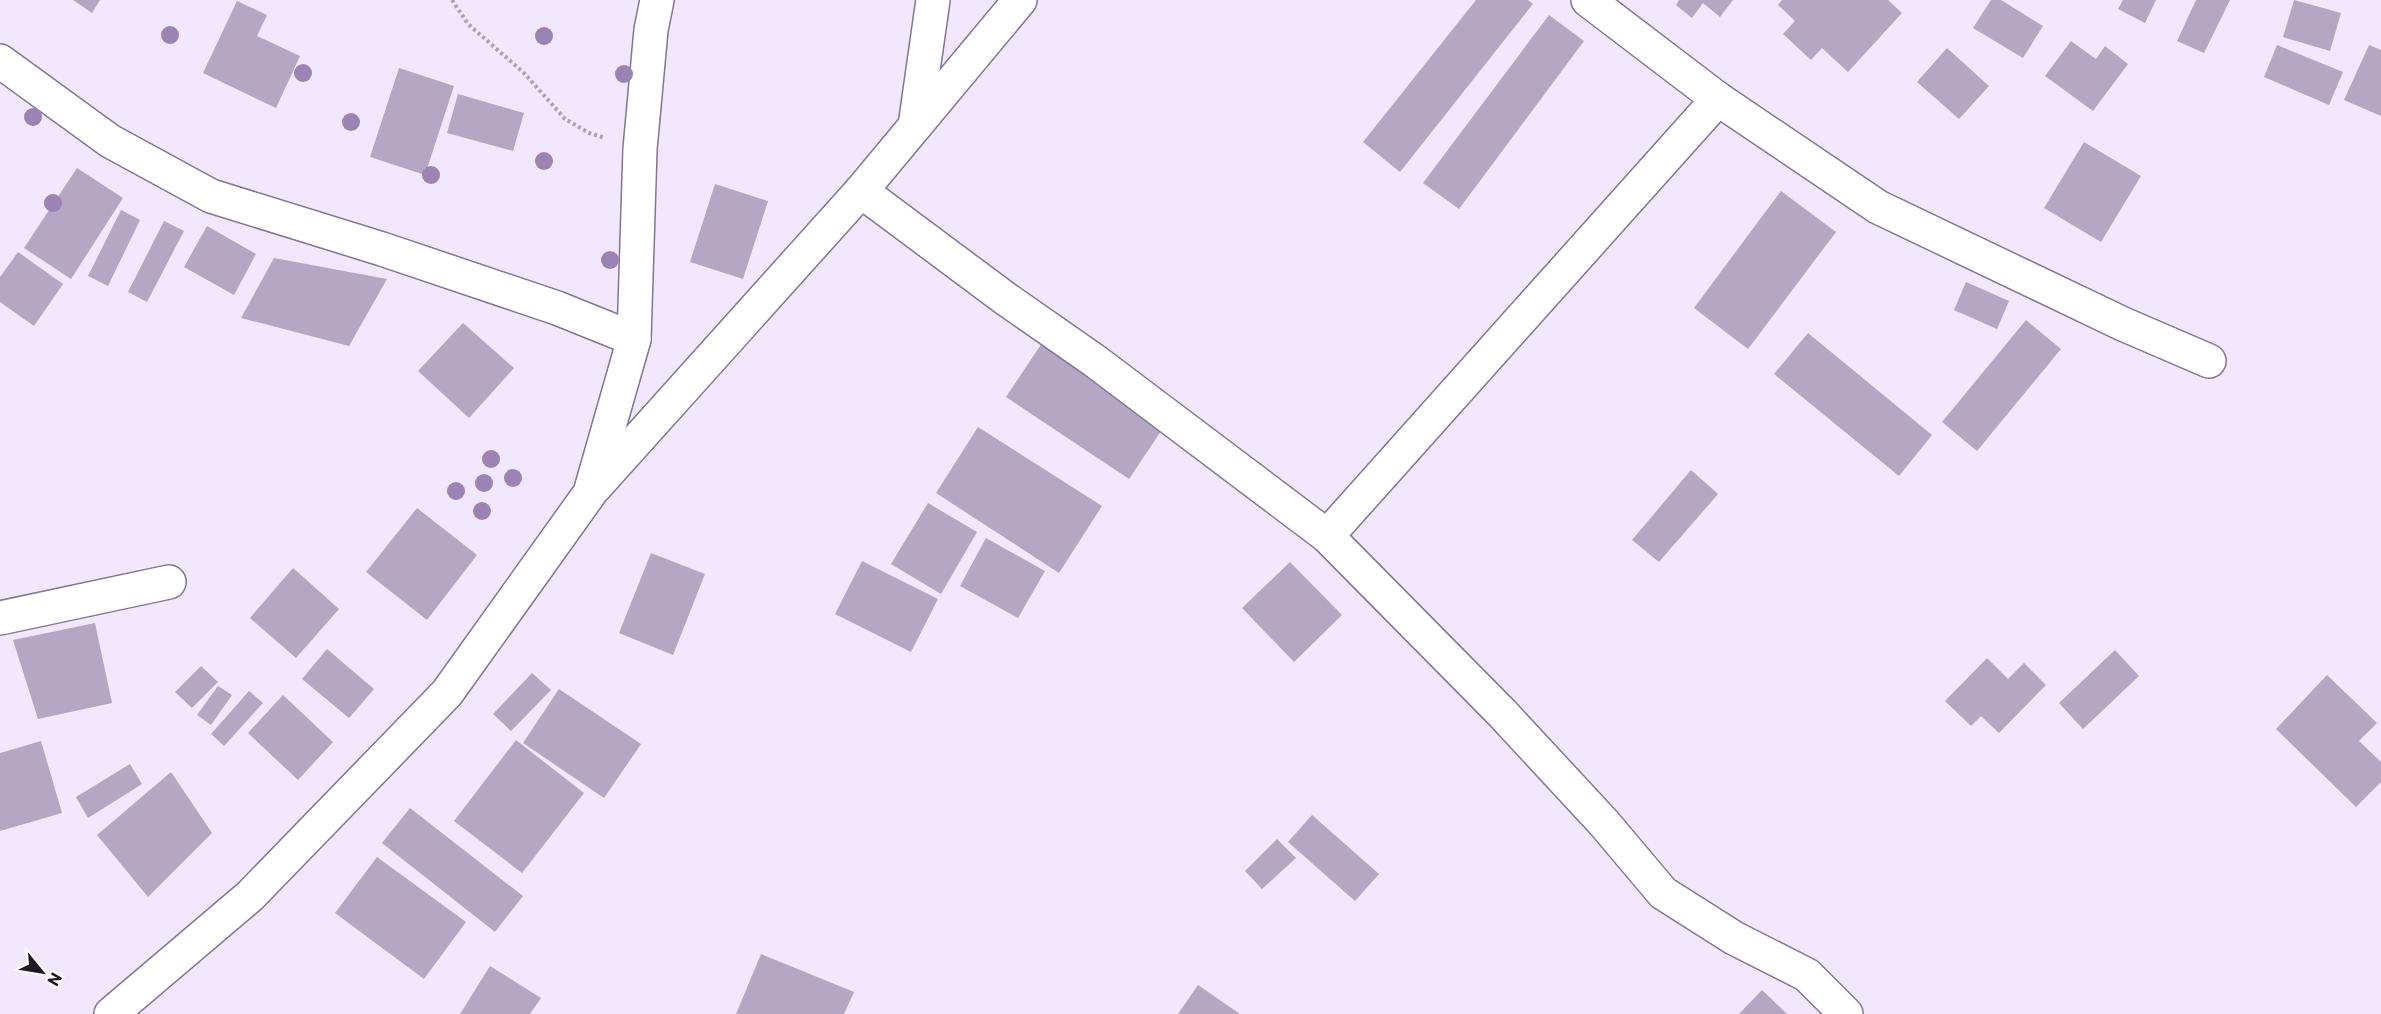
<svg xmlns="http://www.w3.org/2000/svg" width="2381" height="1014" font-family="Commissioner,sans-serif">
  <rect width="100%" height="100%" fill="#f1e7fe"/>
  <g fill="#b3a7c3">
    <polygon points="73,0 100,0 92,13"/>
    <polygon points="1476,0 1528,0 1533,4 1400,172 1363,142"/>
    <polygon points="1679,0 1733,0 1720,17 1703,3 1692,18 1676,5"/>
    <polygon points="1782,0 1888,0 1902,13 1848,72 1822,48 1811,60 1783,34 1795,21 1778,5"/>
    <polygon points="1991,0 2001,0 2043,26 2023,58 1973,28"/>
    <polygon points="2123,0 2156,0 2145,23 2118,9"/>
    <polygon points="2196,0 2230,0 2204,53 2177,41"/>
    <polygon points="2294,0 2341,13 2330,51 2283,37"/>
    <polygon points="237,1 267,15 257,36 300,56 276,108 203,73"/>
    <polygon points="1549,15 1584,41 1459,209 1423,183"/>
    <polygon points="2071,41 2096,59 2105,46 2128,64 2093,111 2045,76"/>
    <polygon points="2277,45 2343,72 2329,105 2264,77"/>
    <polygon points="2369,45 2381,50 2381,116 2344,100"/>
    <polygon points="1947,48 1989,86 1959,119 1917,82"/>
    <polygon points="399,68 454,86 425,175 370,157"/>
    <polygon points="458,94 524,113 513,151 447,133"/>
    <polygon points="2084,142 2141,176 2101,242 2044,208"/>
    <polygon points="77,168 123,198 71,279 24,248"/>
    <polygon points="715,184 768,201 743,279 690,262"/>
    <polygon points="1781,191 1836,232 1748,349 1694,308"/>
    <polygon points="121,210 140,220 108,286 88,276"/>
    <polygon points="164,221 184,231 147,302 128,292"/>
    <polygon points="207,226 256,254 234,295 184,267"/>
    <polygon points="18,252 63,284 34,326 0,302 0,277"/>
    <polygon points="274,258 387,279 349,346 241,318"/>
    <polygon points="1966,282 2009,301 1997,329 1954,310"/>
    <polygon points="2026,320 2061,349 1977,451 1942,422"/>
    <polygon points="463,323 514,368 469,418 418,371"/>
    <polygon points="1808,333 1932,435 1899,476 1774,374"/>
    <polygon points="1044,340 1167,422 1129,479 1006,397"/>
    <polygon points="978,427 1102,506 1059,573 936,493"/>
    <polygon points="1691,470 1718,494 1659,562 1632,540"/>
    <polygon points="928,503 977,532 941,594 891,564"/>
    <polygon points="417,508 477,555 427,620 366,572"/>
    <polygon points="986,538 1045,571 1018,618 960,586"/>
    <polygon points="651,553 705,574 673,655 619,633"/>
    <polygon points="862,561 938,599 911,652 835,614"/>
    <polygon points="1290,562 1342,615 1294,662 1242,608"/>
    <polygon points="293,568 339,609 296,658 250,618"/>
    <polygon points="95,623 112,703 38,719 13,640"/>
    <polygon points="327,649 374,689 349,718 302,679"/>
    <polygon points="2115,650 2139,676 2083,729 2059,703"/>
    <polygon points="1987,658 2008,679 2024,663 2046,685 1999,733 1981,716 1971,726 1945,701"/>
    <polygon points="201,666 218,682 192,708 175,692"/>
    <polygon points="532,673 551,690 511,731 493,714"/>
    <polygon points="2327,675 2377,723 2359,741 2381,762 2381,782 2356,807 2276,729"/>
    <polygon points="218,686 232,695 211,725 197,715"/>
    <polygon points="559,689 641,744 604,798 523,743"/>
    <polygon points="249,691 263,703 224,746 211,734"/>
    <polygon points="283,695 333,742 298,780 248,733"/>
    <polygon points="516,740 584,793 522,873 454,821"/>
    <polygon points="41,741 62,813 0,831 0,753"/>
    <polygon points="130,764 142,784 88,818 76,797"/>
    <polygon points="171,772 212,833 148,897 97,835"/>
    <polygon points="410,808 523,896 495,932 382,843"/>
    <polygon points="1312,815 1379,874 1355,901 1288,842"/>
    <polygon points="1277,839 1296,858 1262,889 1245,871"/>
    <polygon points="377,857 466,922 424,979 335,913"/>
    <polygon points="761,954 854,992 844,1014 736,1014"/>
    <polygon points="490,966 541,998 530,1014 460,1014"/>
    <polygon points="1198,985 1240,1014 1178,1014"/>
    <polygon points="1762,990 1787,1014 1739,1014"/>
  </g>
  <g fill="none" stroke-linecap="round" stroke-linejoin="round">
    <g stroke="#827690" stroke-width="36">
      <g id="minor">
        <polyline points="1588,0 1718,99 1878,207 2123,324 2209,361"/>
        <polyline points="0,61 110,141 211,196 382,249 557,308 634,339"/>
        <polyline points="915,126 933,0"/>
        <polyline points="861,191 1006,299 1095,361 1327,536 1502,713 1604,823 1663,893 1734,938 1807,975 1846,1014"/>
        <polyline points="595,487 861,191 1020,0"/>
        <polyline points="1327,536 1718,99"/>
        <polyline points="0,618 169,582"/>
        <polyline points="111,1014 250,896 447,693 590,493 634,339 640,149 651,30 657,0"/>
      </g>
    </g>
    <polyline stroke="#a9a1b4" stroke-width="4" stroke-dasharray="3 3" stroke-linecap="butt" points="452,0 468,24 524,73 565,119 589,133 605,138"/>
    <use href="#minor" stroke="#fff" stroke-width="33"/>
  </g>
  <g fill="#9b83b4">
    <circle cx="170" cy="35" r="9"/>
    <circle cx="544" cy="36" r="9"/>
    <circle cx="303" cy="73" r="9"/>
    <circle cx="624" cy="74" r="9"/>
    <circle cx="33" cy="117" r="9"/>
    <circle cx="351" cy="122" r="9"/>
    <circle cx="544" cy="161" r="9"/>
    <circle cx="431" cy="175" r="9"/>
    <circle cx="53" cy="203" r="9"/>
    <circle cx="610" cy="260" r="9"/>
    <circle cx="491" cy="459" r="9"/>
    <circle cx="513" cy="478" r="9"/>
    <circle cx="484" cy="483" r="9"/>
    <circle cx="456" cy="491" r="9"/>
    <circle cx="482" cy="511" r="9"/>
  </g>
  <g transform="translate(42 972) rotate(120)" stroke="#faf8fe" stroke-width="4.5" paint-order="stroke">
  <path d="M0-4.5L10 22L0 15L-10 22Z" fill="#1d1923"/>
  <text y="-9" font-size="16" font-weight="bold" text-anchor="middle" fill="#1d1923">N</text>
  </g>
</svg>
